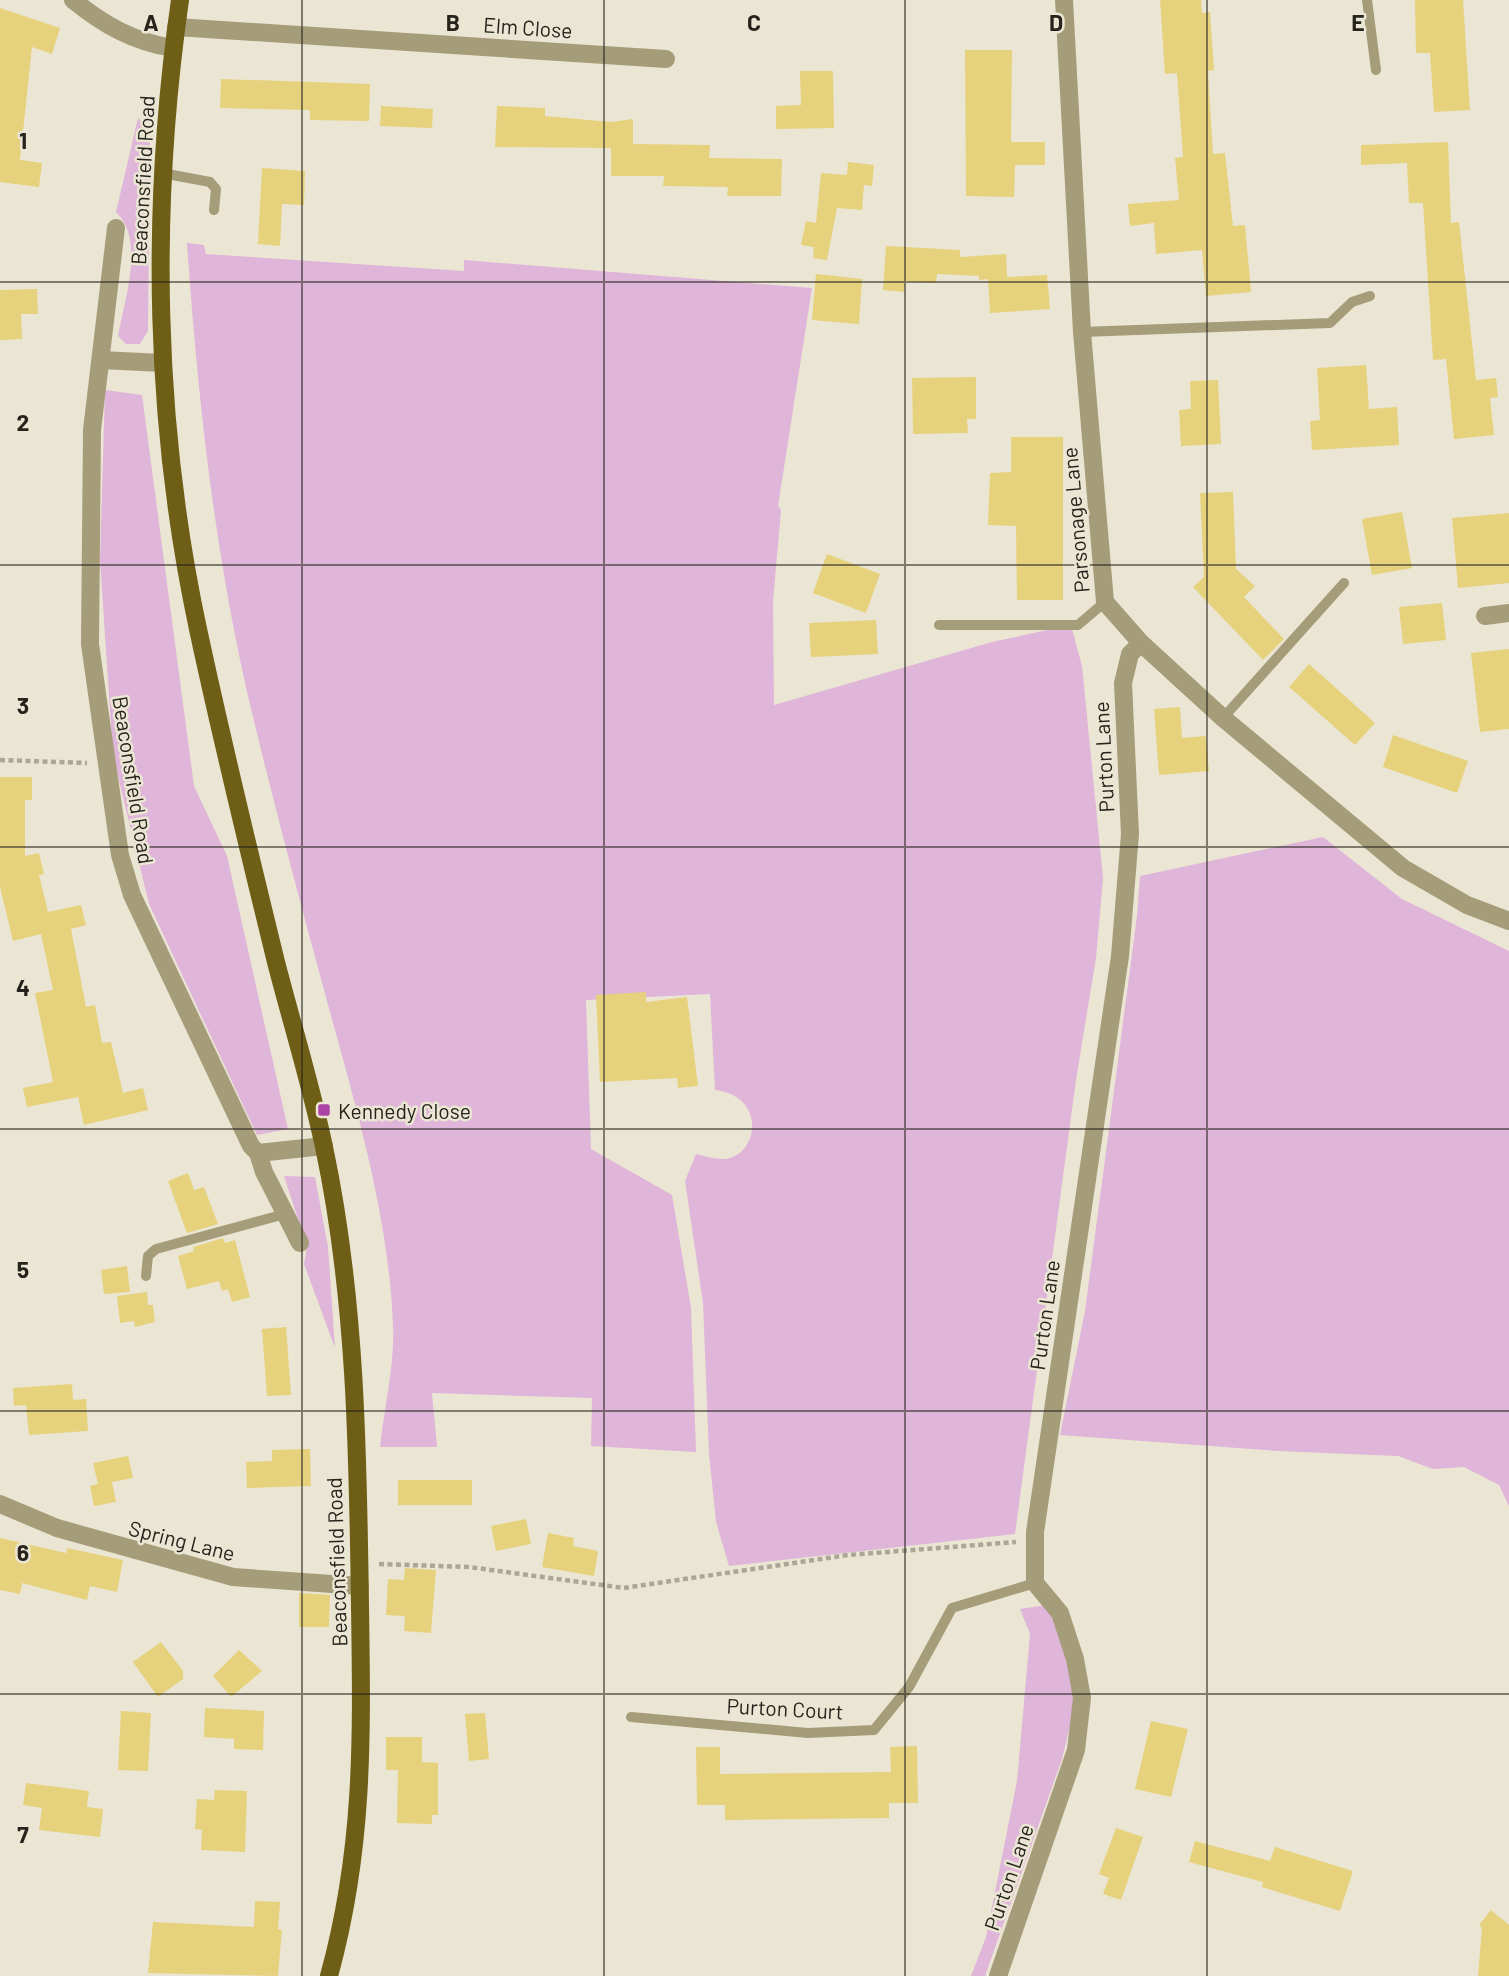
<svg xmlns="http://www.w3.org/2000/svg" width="1509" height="1976" font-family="Barlow,sans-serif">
  <rect width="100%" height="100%" fill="#ebe6d3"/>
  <g fill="#dfb5d9">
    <path d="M138,118L150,129L148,331L140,344H126L118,336C124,300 146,241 116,212Z"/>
    <path d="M187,243L204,245L206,254L464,271V260L812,288L778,506L781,510L773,602L774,705L992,642L1071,625L1082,666L1103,878L1096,958L1076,1080L1015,1534L729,1566L716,1522L709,1454L703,1303L685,1181L696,1154C705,1156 715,1159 724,1159C759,1156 767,1096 715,1090L710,994L586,1000L591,1149L672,1195L691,1308L696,1452L591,1446L592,1398L432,1393L437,1447H380C384,1409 395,1363 393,1325C389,1222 360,1121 333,1023C305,920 277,817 252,713C215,558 198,402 187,243Z"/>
    <polygon points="105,390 142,395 194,786 227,856 288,1129 257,1135 149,904 113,756 100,560"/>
    <polygon points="1323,837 1402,899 1509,951 1509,1506 1499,1485 1464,1467 1433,1469 1398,1456 1278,1451 1060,1435 1085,1311 1137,916 1140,876"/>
    <polygon points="284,1176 315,1177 328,1247 335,1348 304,1264 307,1247"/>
    <polygon points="1046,1605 1062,1630 1076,1702 1062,1759 985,1976 971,1976 986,1937 1017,1781 1030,1634 1020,1609"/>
  </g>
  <g fill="#e6d17d">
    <polygon points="1160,0 1201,0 1202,13 1210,12 1214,70 1208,71 1213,154 1225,153 1233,226 1245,225 1251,292 1206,296 1202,250 1156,254 1154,223 1130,226 1128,204 1179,200 1175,158 1183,157 1177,73 1165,74"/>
    <polygon points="1415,0 1463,0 1470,110 1434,112 1430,53 1416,53"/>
    <polygon points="0,8 60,28 52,54 32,47 20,160 42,163 39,187 0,182"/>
    <polygon points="965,50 1012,50 1011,142 1045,142 1045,165 1015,165 1014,197 966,196"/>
    <polygon points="800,71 833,71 834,128 776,129 776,106 801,105"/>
    <polygon points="221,79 370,84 369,121 310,120 310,110 220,108"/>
    <polygon points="381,106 433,109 432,128 380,126"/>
    <polygon points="497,106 545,108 545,116 611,122 633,119 633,144 710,145 709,158 782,159 781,196 727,196 728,187 663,186 664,176 611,176 611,148 495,147"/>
    <polygon points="1448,142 1451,223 1459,222 1476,380 1496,378 1498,397 1490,398 1494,435 1454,439 1446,359 1433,360 1423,203 1409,203 1407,163 1361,165 1361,145"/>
    <polygon points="848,162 874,165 872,186 864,185 862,210 837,208 827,260 813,258 814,247 801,245 806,221 816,223 821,173 847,175"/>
    <polygon points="262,168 305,171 304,205 282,204 280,246 258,244"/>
    <polygon points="886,246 960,250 960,257 1006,254 1007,277 1047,275 1050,309 990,313 988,279 979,280 979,276 937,274 936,283 905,281 904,292 883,290"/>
    <polygon points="816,274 862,279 859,324 812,320"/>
    <polygon points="37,289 38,314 21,314 22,339 0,340 0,290"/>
    <polygon points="1366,365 1369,409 1397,407 1399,445 1312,450 1310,421 1320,420 1317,368"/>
    <polygon points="976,377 976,419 967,419 968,433 913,434 912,378"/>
    <polygon points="1218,380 1221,444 1181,446 1179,410 1191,409 1190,381"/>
    <polygon points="1011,437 1063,437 1063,600 1017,600 1016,526 988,525 990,473 1011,472"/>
    <polygon points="1233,492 1236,569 1255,586 1244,597 1284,639 1263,660 1193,587 1204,577 1200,493"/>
    <polygon points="1402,512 1412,568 1372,575 1362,519"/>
    <polygon points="1509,513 1509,583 1458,588 1452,518"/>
    <polygon points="827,554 880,574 866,613 813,593"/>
    <polygon points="1442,603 1446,640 1403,644 1399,607"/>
    <polygon points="876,620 878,654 811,657 809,623"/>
    <polygon points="1509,649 1509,729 1480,732 1471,653"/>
    <polygon points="1309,664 1375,723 1355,745 1289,687"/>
    <polygon points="1180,707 1182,738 1206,736 1209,771 1159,775 1154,709"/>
    <polygon points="1393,735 1468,761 1457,793 1383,767"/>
    <polygon points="0,777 32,777 32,800 25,800 25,856 39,853 44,874 39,875 48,912 81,905 86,925 71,929 86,1007 95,1005 102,1043 111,1042 123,1093 143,1088 148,1110 84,1125 78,1097 27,1107 23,1088 53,1082 35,993 53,990 41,934 13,941 0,887"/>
    <polygon points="646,992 646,1002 687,997 698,1086 678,1088 677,1078 600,1082 596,995"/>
    <polygon points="188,1173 194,1190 204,1187 218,1224 187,1233 168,1181"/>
    <polygon points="223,1238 225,1243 235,1240 250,1297 232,1302 228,1289 222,1291 219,1281 187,1289 178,1256 194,1251 193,1247"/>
    <polygon points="127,1266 130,1292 104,1294 101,1270"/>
    <polygon points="147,1292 148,1305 153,1305 155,1322 135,1327 134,1321 120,1323 117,1296"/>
    <polygon points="286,1327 291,1395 267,1396 262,1329"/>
    <polygon points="72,1384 73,1400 86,1399 88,1431 29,1435 26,1405 14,1406 13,1388"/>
    <polygon points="310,1449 311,1486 247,1488 246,1462 272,1461 272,1450"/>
    <polygon points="128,1456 133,1478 112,1482 116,1502 94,1506 90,1486 98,1484 93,1463"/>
    <rect x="398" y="1480" width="74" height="25"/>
    <polygon points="526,1519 531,1544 496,1551 491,1526"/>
    <polygon points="548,1533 574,1538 573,1546 598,1551 594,1576 542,1567"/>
    <polygon points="0,1538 66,1553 67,1548 123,1560 117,1592 90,1586 87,1600 22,1583 20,1594 0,1590"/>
    <polygon points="405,1568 436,1570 431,1633 404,1631 405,1616 386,1615 388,1579 404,1580"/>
    <polygon points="299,1593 330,1595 329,1627 299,1627"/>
    <polygon points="161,1642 183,1671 183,1679 158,1697 133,1662"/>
    <polygon points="239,1650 262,1671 231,1697 213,1676"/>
    <polygon points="205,1708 264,1711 263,1750 234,1749 234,1739 204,1737"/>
    <polygon points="121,1711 151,1713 148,1771 118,1770"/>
    <polygon points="485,1713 489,1759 469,1761 465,1714"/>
    <polygon points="1151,1721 1188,1729 1171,1797 1135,1789"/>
    <polygon points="386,1737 422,1737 422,1762 438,1763 438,1815 432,1815 432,1824 397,1823 398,1770 386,1770"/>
    <polygon points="917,1746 918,1803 889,1803 889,1818 725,1820 725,1805 697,1805 696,1747 720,1747 720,1774 891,1772 890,1747"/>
    <polygon points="26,1783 89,1791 87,1807 103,1809 100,1837 39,1830 42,1808 23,1805"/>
    <polygon points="215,1790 247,1791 245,1852 201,1850 202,1830 195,1829 197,1799 214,1800"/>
    <polygon points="1116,1828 1143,1837 1121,1900 1103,1894 1109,1878 1099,1874"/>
    <polygon points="1195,1841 1270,1861 1275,1847 1353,1871 1340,1911 1262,1887 1263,1882 1189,1862"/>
    <polygon points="255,1901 280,1902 278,1929 282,1930 278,1976 148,1973 153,1922 254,1927"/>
    <polygon points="1491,1910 1509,1925 1509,1976 1478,1976 1482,1928 1479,1925"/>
  </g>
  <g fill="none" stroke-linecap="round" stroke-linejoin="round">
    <g stroke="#aba798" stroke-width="4.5" stroke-dasharray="5 3.5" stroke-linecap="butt">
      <polyline points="0,760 87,763"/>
      <polyline points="379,1564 469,1567 624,1588 848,1555 1016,1542"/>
    </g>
    <g stroke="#a59c7a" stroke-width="10">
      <polyline points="1367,0 1376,70"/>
      <polyline points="162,173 210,182 216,189 214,210"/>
      <polyline points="1082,332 1330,323 1352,302 1370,296"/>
      <polyline points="939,625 1078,625 1105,602"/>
      <polyline points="1223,718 1344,583"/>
      <polyline points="146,1276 148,1256 156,1249 285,1214"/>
      <polyline points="631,1717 808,1733 874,1730 909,1687 952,1608 1035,1583"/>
    </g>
    <g stroke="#a59c7a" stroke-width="18">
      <path d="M73,0C104,25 132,41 172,48"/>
      <polyline points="1064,0 1082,332 1105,602 1141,643 1223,718 1403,868 1467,905 1509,921"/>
      <polyline points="176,27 666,59"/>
      <polyline points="116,228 92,430 90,644 107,764 120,855 132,895 251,1146 258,1153 324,1146"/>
      <polyline points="101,360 162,363"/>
      <polyline points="1485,616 1509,613"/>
      <polyline points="258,1153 264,1172 300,1243"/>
      <polyline points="0,1504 57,1528 233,1577 360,1586"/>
      <polyline points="998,1976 1076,1750 1082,1698 1075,1659 1060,1613 1035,1583 1035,1532 1120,956 1130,834 1123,683 1130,654 1141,643"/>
    </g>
    <path stroke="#6f5e15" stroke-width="18" d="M180,0C150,209 154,423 198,629C222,741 249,852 276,962C292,1024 311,1085 324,1147C356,1297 358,1454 360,1607C362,1738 364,1849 329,1976"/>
  </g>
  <path fill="none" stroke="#25231c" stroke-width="2" stroke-opacity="0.55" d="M302,0V1976M604,0V1976M905,0V1976M1207,0V1976M0,282H1509M0,565H1509M0,847H1509M0,1129H1509M0,1411H1509M0,1694H1509"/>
  <rect fill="#ad44a5" stroke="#ebe6d3" stroke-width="2.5" x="317" y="1103" width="14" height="14" rx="3.5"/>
  <g text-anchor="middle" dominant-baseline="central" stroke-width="5" stroke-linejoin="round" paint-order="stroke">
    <g font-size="21" fill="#25231c" stroke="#ebe6d3">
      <text transform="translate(528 27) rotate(4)">Elm Close</text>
      <text transform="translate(142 180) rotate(-87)">Beaconsfield Road</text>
      <text transform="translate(1075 520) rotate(-95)">Parsonage Lane</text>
      <text transform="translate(1103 757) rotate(-93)">Purton Lane</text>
      <text transform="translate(134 780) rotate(81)">Beaconsfield Road</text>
      <text transform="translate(1044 1315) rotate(-82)">Purton Lane</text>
      <text transform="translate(182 1540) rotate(14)">Spring Lane</text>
      <text transform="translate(336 1562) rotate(-92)">Beaconsfield Road</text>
      <text transform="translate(785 1708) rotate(3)">Purton Court</text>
      <text transform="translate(1008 1877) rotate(-71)">Purton Lane</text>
    </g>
    <g font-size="21" fill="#25231c" stroke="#ebe6d3" text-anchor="start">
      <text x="338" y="1110">Kennedy Close</text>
    </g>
  </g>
  <g font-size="23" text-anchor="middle" font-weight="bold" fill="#25231c" stroke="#ebe6d3" stroke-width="5" stroke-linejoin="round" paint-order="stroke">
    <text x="151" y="31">A</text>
    <text x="453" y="31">B</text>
    <text x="754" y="31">C</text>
    <text x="1056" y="31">D</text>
    <text x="1358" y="31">E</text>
    <text x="23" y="149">1</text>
    <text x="23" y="431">2</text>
    <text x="23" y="714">3</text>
    <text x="23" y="996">4</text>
    <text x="23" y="1278">5</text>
    <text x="23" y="1561">6</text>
    <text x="23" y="1843">7</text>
  </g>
</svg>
